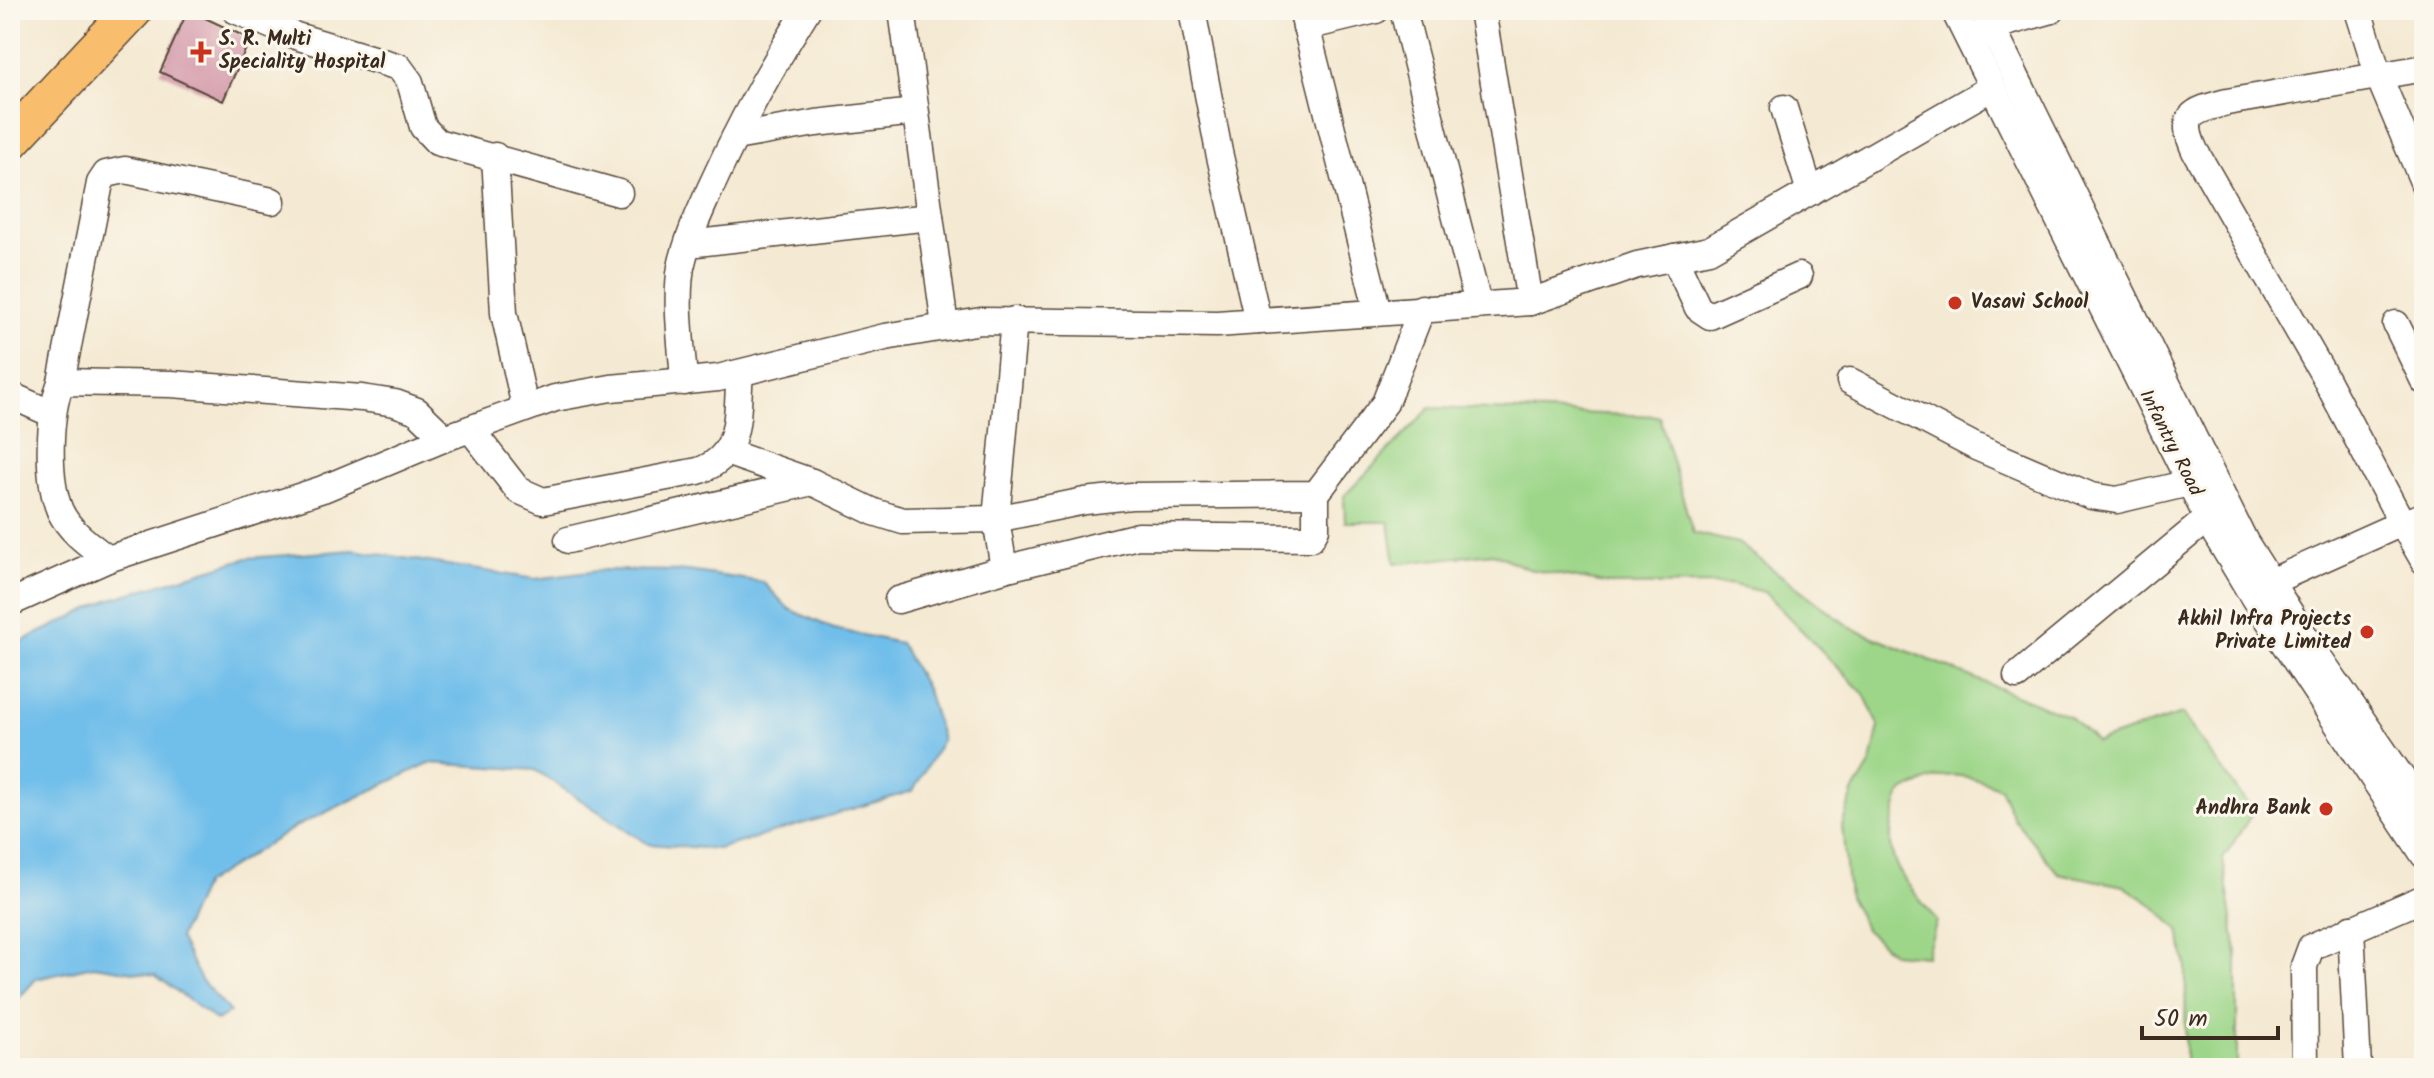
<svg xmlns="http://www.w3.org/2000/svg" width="2434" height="1078" font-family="Kalam,sans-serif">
  <rect width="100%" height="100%" fill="#fbf7ec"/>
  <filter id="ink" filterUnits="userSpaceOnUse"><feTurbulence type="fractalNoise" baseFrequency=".0125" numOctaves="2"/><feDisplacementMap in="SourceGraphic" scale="16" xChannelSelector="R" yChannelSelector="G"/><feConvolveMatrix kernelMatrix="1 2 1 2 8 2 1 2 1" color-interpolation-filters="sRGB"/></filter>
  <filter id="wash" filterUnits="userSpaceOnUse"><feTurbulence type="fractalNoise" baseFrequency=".006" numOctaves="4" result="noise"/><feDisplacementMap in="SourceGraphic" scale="32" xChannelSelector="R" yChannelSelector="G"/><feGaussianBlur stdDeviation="1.8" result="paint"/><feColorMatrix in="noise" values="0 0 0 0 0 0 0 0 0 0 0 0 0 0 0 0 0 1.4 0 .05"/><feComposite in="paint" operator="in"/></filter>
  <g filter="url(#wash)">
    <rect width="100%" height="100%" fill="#f4e9d2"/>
    <path fill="#9dd689" stroke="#6c8054" stroke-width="2" d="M1430,408L1659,416L1693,533L1738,543L1851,628L2070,717L2097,742L2182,714L2253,812L2223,859L2237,953V1068H2185L2186,966L2179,930L2154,906L2124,886L2058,873L2014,819L2000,788C1957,769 1942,772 1901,793C1877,859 1898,871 1937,921L1926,956L1892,953L1866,930L1849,897L1842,825L1853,793L1871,763L1879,726L1864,694L1764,592L1729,584L1616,585L1528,569L1493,553L1395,564L1389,522H1345L1344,496Z"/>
    <polygon fill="#6fbeea" stroke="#557484" stroke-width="2" points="354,550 535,579 605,570 688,571 763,582 789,609 834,629 900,643 927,690 942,740 913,791 718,849 648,844 535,770 429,763 297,826 204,884 179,938 201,980 230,1012 217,1021 155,975 93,966 36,979 10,1008 10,652 24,640 108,600 247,558"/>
    <g id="blocks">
      <polygon fill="#d091a4" points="188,10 250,39 223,101 160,72"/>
    </g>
  </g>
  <g filter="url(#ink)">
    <use href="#blocks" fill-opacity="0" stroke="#574739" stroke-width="2"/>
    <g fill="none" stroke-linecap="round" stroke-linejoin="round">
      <g stroke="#574739" stroke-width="29">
        <g id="minor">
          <polyline points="235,10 296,36 399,67 410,82 423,127 437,142 619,193"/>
          <polyline points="902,10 945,326"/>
          <polyline points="1192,10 1219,152 1258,321"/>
          <polyline points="1302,10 1378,312"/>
          <polyline points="1403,10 1478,304"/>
          <polyline points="1482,10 1530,302"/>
          <polyline points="1954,10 2215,533 2254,598 2424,855"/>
          <polyline points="1983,10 2245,542 2311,646 2424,810"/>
          <polyline points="2358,10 2379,77 2424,184"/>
          <polyline points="1306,27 1376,10"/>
          <polyline points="1980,35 1992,27 2052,10"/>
          <polyline points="1784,108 1810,192"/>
          <polyline points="735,137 816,123 915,112"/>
          <polyline points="495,156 504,313 525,407"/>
          <polyline points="688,244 930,217"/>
          <polyline points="1674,257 1698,308 1710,316 1799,276"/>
          <polyline points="2396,324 2424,381"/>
          <polyline points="1850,381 1976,447 2091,496 2117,500 2189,483"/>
          <polyline points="61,382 171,384 362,398 395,403 417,411 445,438"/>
          <path d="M684,382C682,345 675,303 681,267C687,239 700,212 711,187C739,125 771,67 807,10"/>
          <polyline points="10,395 50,413"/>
          <path d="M472,431L518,490L543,501L698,471C743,456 736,415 740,373"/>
          <polyline points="729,453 812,482 874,512 903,521 996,519 1085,501 1131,496 1316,494 1385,403 1422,308"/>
          <polyline points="2424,516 2402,523 2424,561"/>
          <polyline points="568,540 812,482"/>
          <path d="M108,559C90,545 70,532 60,511C46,478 49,414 61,382L100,183L106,174L125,170L272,201"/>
          <polyline points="1004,569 996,519 1014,320"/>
          <path d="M2255,589L2402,523L2322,372L2195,151C2178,114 2193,111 2227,102L2424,68"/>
          <polyline points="898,600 1004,569 1138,536 1311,538 1316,529 1316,494"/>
          <polyline points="10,603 108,559 323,489 445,438 555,398 611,388 718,378 885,337 981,321 1217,324 1530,302 1637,265 1709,250 1991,88"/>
          <polyline points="2017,676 2208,518"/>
          <polyline points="2351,928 2358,1068"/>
          <polyline points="2305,1068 2304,966 2311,947 2424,898"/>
        </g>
      </g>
      <g stroke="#574739" stroke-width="41">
        <polyline id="highway" points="10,141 133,10"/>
      </g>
      <use href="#minor" stroke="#fff" stroke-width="26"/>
      <use href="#highway" stroke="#f9be6d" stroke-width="38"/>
    </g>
  </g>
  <g fill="#c8321e" stroke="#fbf7ec" stroke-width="3">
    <path d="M197 40h8v8h8v8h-8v8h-8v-8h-8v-8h8z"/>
    <circle cx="1955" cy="303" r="8"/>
    <circle cx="2367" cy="632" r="8"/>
    <circle cx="2326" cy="809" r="8"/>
  </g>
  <g text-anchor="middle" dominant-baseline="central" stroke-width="6" stroke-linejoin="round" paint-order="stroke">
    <g font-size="20" font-weight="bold" fill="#3b2a1e" stroke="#fbf7ec" text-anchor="start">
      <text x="219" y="40">S. R. Multi<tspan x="219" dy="23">Speciality Hospital</tspan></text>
      <text x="1971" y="303">Vasavi School</text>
      <text x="2351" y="620" text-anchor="end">Akhil Infra Projects<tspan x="2351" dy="23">Private Limited</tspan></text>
      <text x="2310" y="809" text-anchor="end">Andhra Bank</text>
    </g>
    <g font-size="20" fill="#3b2a1e" stroke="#fbf7ec">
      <text transform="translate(2170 443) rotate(63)">Infantry Road</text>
    </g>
  </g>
  <rect width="2434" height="1078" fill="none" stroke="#fbf7ec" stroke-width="40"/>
  <path d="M2142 1026v12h136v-12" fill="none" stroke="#3b2a1e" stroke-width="4"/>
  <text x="2154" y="1026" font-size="24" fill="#3b2a1e" stroke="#fbf7ec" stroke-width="6" paint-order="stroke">50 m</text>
</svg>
